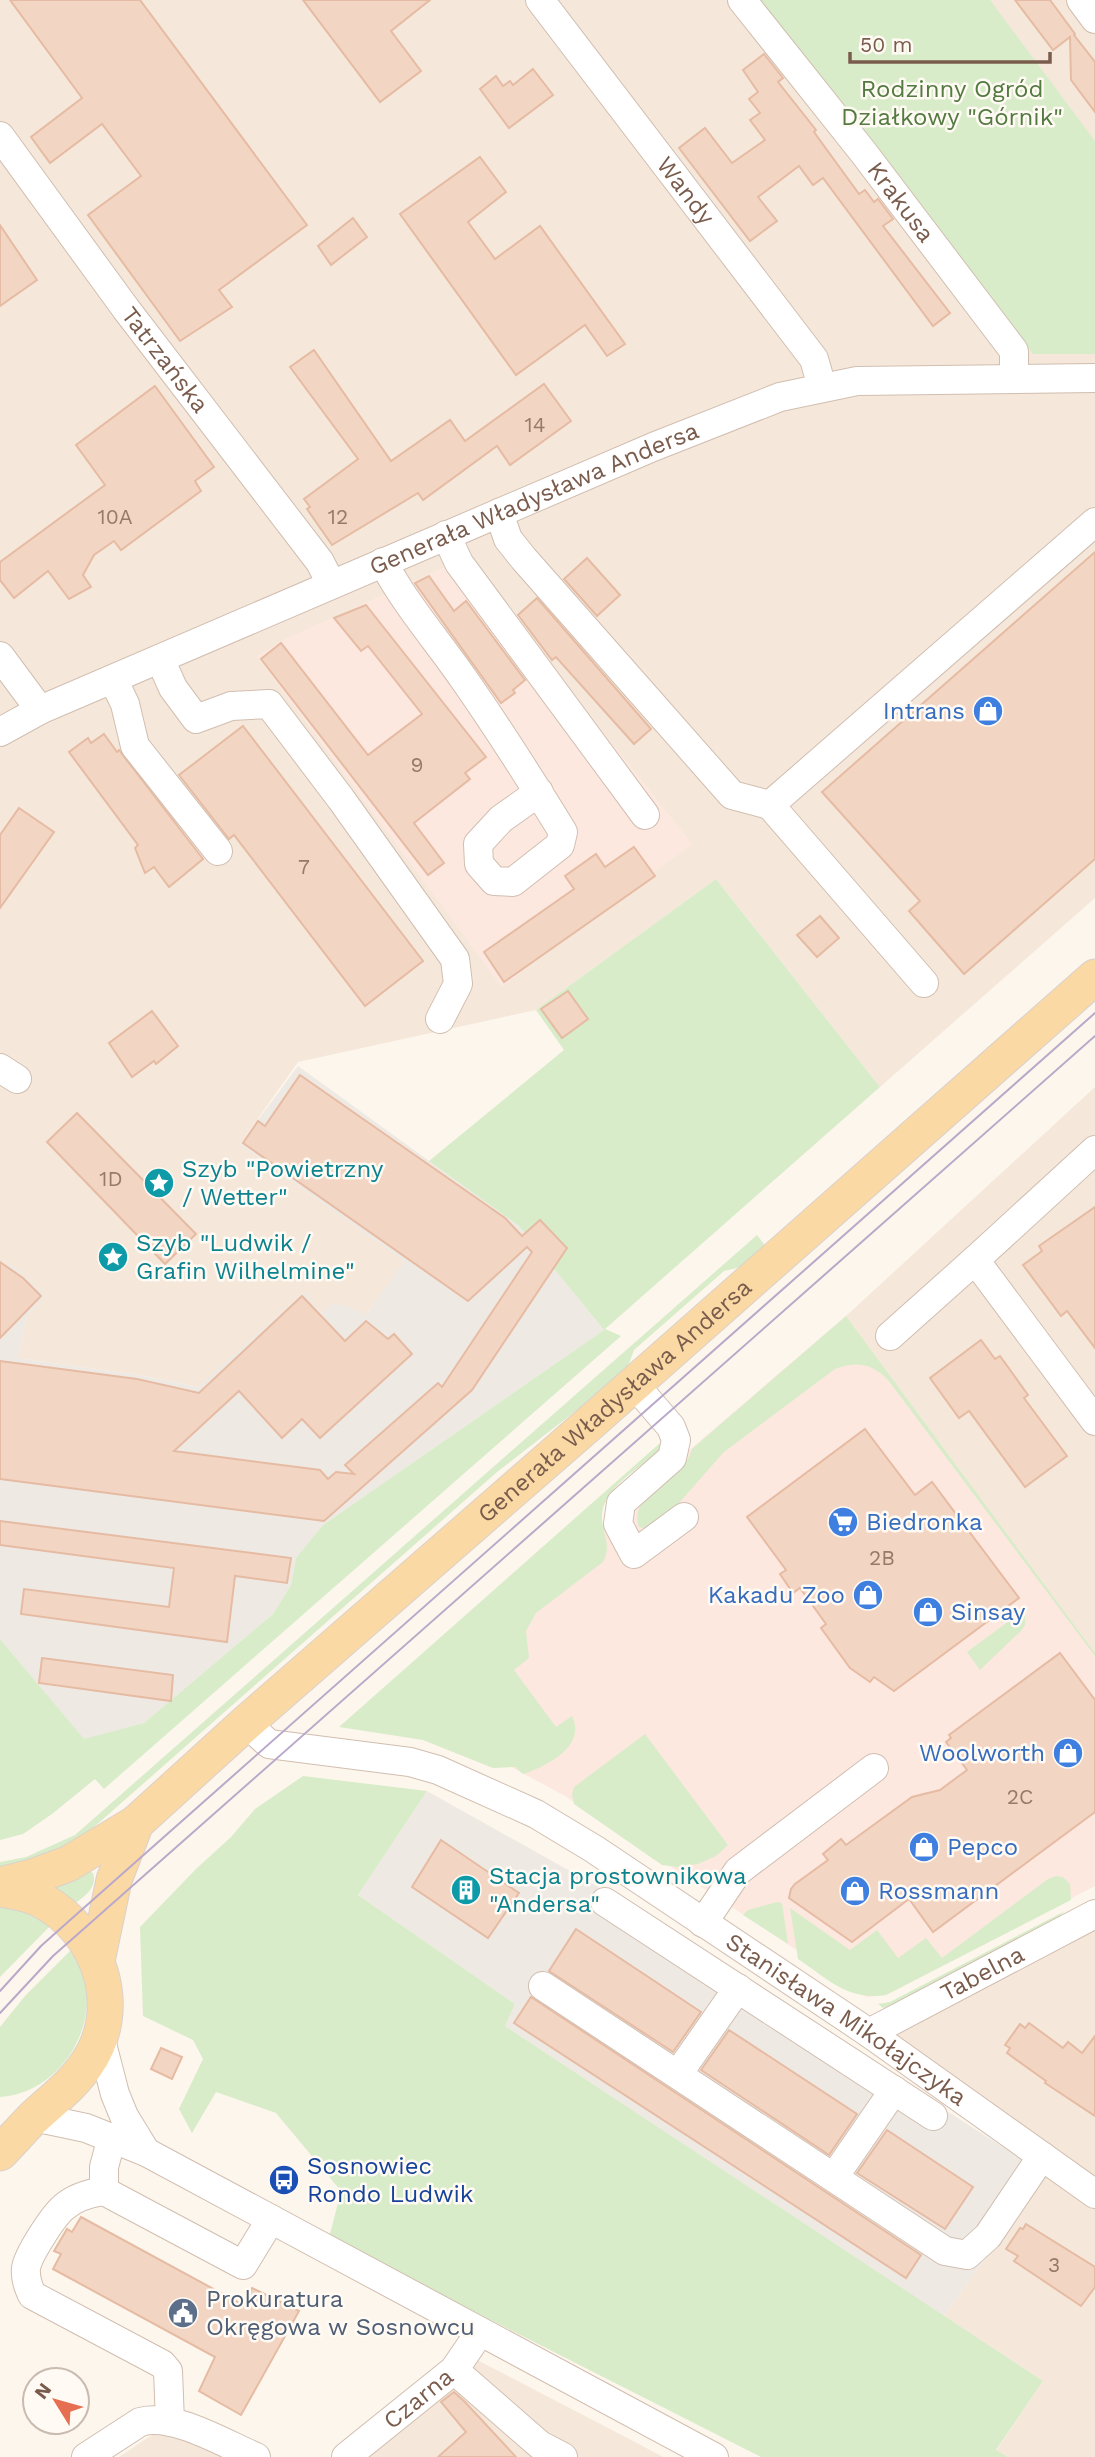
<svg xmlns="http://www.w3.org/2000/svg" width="1095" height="2457" font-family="'Work Sans',sans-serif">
  <rect width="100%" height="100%" fill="#fdf6ec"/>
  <g fill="#f5e8da">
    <polygon points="0,0 761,0 1095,341 1095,898 880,1087 716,879 536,1010 298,1062 240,1144 405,1261 366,1315 335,1302 321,1313 303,1293 199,1387 139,1375 17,1358 27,1317 0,1264"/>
    <polygon points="979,0 1095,0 1095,161"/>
    <polygon points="1095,1087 1095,1653 846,1316"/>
    <polygon points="1095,1925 1095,2457 1008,2457 996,2451 1043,2381 944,2316 1045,2174 883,2037"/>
    <polygon points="464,2353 637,2443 663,2457 336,2457"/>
    <polygon points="164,2427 234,2457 119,2457"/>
  </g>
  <g fill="#fde8e0">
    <polygon points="465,558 692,844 502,987 257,656 281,641"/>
    <polygon points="846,1316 1095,1653 1095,1886 886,1995 867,1997 565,1796 459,1739 519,1586 590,1535"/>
  </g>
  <g fill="#efe9e4">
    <polygon points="298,1066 519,1226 604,1330 323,1525 296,1558 291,1585 273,1614 144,1723 84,1740 0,1639 0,1264 13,1266 45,1296 27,1317 17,1358 139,1375 198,1387 304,1292 321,1313 335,1302 367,1314 404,1261 240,1144"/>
    <polygon points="427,1791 595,1885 1045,2174 944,2316 505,2026 515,2004 358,1895"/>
  </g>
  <g fill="#d8ecc9">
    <polygon points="752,0 990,0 1095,141 1095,354 1033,354"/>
    <polygon points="716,879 880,1087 605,1329 621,1336 104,1789 95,1779 52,1814 23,1834 0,1840 0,1639 84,1739 144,1723 273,1614 291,1585 296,1558 323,1525 604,1330 519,1226 429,1161 564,1050 536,1010"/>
    <polygon points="757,1235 764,1244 763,1250 745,1266 724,1271 634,1350 626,1372 497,1472 77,1842 56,1853 0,1868 0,1862 26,1857 75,1835"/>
    <path d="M846,1316L1095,1653V1656L888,1380C872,1363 856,1361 835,1369L724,1452L671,1512L648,1529L639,1527C628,1498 671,1483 685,1464C689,1459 690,1454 692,1449Z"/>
    <path d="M660,1443L658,1452C638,1469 600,1490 602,1519C603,1536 612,1545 603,1562L536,1613L526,1631L529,1658L514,1670L556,1727L572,1716C587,1746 547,1766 523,1774L515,1767L493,1768L423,1740L339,1727Z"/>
    <polygon points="1025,1609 1025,1625 1021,1631 980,1670 967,1652"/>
    <polygon points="645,1734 728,1845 716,1856 698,1864 678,1867 662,1865 574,1804 572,1795 574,1787"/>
    <polygon points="303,1776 427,1791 358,1895 515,2004 505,2026 1043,2381 996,2450 1008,2457 761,2457 329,2238 341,2191 276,2113 216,2092 192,2133 179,2109 203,2059 193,2040 143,2016 140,1927 196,1869 231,1837 255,1809"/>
    <path d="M88,1871L93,1873C98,1887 84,1897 74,1904L55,1890V1887Z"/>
    <path d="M1056,1876L1063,1877L1070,1884L1071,1900L886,1995C848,2001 828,1979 798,1959L790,1908L850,1950L877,1930L898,1958L926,1938L942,1958L1048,1879Z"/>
    <polygon points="777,1902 782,1903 788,1944 743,1915 748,1910"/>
    <path d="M0,1907C19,1909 34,1916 50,1926L0,1977Z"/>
    <polygon points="1065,1911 1053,1922 898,2003 883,2008 878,2004 890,2002"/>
    <path d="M72,1949C75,1956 80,1962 82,1969C102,2026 60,2093 0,2097V2027L25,1996Z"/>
  </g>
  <g fill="#f3d5c3" stroke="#e6bba3" stroke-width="2">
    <polygon points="10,0 140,0 307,225 219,290 232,307 180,341 88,215 141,176 102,124 50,163 31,137 82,98"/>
    <polygon points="303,0 430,0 391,31 421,71 380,102"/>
    <polygon points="1015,0 1050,0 1075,34 1074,35 1095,62 1095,112 1071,80 1070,37 1053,50"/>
    <polygon points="764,54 783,78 778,82 816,130 814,132 859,194 865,190 874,202 878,199 893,219 883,226 950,313 933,326 823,178 813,185 799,166 758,197 777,221 750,241 679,148 705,128 732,163 765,140 750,120 760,113 749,99 758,92 743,70"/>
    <polygon points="533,69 553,95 509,128 480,89 496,76 503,86 510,81 513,85"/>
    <polygon points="480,157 506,192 468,222 495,259 540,226 625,344 607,356 585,325 516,375 400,214"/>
    <polygon points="353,218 367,237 331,265 318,246"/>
    <polygon points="0,225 37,280 0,306"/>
    <polygon points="314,350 391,461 450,420 465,441 544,384 571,421 510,465 497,446 423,500 418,493 332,545 307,509 310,507 304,499 358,459 290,367"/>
    <polygon points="155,386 214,467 195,481 201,491 121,550 114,541 94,555 83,575 91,587 69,599 48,571 14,598 0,580 0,562 105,485 76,445"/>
    <polygon points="1095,552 1095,859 964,974 909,911 920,901 822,792"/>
    <polygon points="587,558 620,595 597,616 564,579"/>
    <polygon points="429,576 454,611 466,601 525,680 513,690 515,693 501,703 415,583"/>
    <polygon points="537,598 651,729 634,744 556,657 552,660 518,615"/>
    <polygon points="366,605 486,757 465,773 470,779 414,823 444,863 428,875 261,659 281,643 368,755 422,714 368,646 361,651 334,618"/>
    <polygon points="243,726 423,961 365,1006 234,835 229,839 179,775"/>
    <polygon points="104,734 117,752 119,750 203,859 169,887 154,867 145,873 135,848 138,845 69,752 88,738 91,743"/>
    <polygon points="19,808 54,832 0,908 0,835"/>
    <polygon points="634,847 655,876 504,982 484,952 574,889 565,876 596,854 605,867"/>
    <polygon points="820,916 839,938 817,957 797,935"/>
    <polygon points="568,991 588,1019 562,1038 541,1009"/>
    <polygon points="152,1011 178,1046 156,1064 154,1061 132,1077 109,1043"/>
    <polygon points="300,1075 505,1218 522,1236 540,1220 567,1248 472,1390 324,1521 0,1479 0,1361 137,1379 199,1393 302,1296 345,1341 366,1321 388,1339 394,1334 412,1354 320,1438 302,1419 282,1438 239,1391 174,1451 320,1470 328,1479 336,1472 354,1474 345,1465 438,1383 442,1387 532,1252 527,1247 468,1301 243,1143 258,1121 265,1126"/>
    <polygon points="77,1113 196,1234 165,1264 47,1142"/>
    <polygon points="1095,1207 1095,1348 1067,1311 1061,1316 1023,1265 1042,1251 1039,1246"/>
    <polygon points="0,1262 23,1278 41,1296 0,1338"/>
    <polygon points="981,1340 995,1359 1000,1356 1028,1395 1024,1398 1067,1456 1025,1487 969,1411 959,1418 930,1378"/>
    <polygon points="865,1429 915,1495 932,1482 1019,1598 894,1691 874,1677 870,1682 850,1668 821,1628 826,1624 800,1588 793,1593 780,1574 786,1570 747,1517"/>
    <polygon points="0,1521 291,1558 287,1583 235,1576 227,1642 21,1614 24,1589 169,1607 174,1568 0,1545"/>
    <polygon points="1060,1653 1095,1700 1095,1812 933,1932 909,1899 852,1942 789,1898 791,1889 795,1884 828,1860 823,1854 841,1839 846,1845 912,1797 940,1790 967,1770 946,1742 951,1738 949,1735"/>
    <polygon points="42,1658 173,1675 171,1701 39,1683"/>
    <polygon points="441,1840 519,1893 488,1938 412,1887"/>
    <polygon points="576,1929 701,2012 673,2052 549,1971"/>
    <polygon points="531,1997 921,2255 906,2278 514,2023"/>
    <polygon points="1029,2023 1063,2048 1068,2042 1082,2053 1095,2036 1095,2116 1045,2083 1046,2081 1007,2053 1010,2048 1005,2045 1020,2024 1025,2028"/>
    <polygon points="729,2030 857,2114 829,2155 701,2070"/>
    <polygon points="161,2048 182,2057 172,2079 151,2069"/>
    <polygon points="887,2130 973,2187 945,2229 857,2173"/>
    <polygon points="81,2217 243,2305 252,2288 299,2311 241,2415 199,2391 215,2357 53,2269 61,2254 54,2251 67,2229 72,2232"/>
    <polygon points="1026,2224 1095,2267 1095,2287 1081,2306 1014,2261 1018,2256 1006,2249 1020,2228 1023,2229"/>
    <polygon points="454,2392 465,2402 516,2457 438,2457 466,2432 441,2402"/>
  </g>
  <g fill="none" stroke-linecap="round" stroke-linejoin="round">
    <g stroke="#d1beb0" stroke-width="30">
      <g id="minor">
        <path id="s1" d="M540,0L814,359L822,387"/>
        <path id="s2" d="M742,0L863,152L1014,351V379"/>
        <polyline points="1081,0 1095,19"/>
        <path id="s3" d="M0,136L126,309L320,562L331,584"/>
        <polyline points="499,513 508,539 524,559 732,795 770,805"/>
        <polyline points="446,535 459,563 645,815"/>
        <path d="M383,562C405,604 436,639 463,678C498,728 531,780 563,832L560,845L513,882L494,881L479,864L478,844L501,819L539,792"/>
        <polyline points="0,656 40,710"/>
        <polyline points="160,659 173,688 196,719 231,706 269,704 341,799 455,959 458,984 440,1019"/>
        <polyline points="113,679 125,704 135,746 218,851"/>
        <path id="s4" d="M0,732L40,710L653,447L780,397L857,381L1095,378"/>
        <polyline points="924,983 770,805 1095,522"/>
        <polyline points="0,1068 17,1079"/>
        <polyline points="1095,1150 975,1260 1095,1421"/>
        <polyline points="890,1336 975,1260"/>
        <polyline points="634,1384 671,1427 676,1440 672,1458 621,1503 618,1524 634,1554 684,1517"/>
        <path id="s5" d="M246,1723L269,1744L410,1762L438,1770L536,1814L594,1849L869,2033L1095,2194"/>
        <polyline points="605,1902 933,2116"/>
        <polyline points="703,1923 738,1871 874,1768"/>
        <polyline points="543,1986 945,2251 967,2255 988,2236 1042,2156"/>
        <path id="s6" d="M869,2033L1095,1914"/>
        <polyline points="100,2036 115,2094 124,2116 146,2152"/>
        <polyline points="678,2074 738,1988"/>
        <polyline points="34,2117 86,2128 146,2152 714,2457"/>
        <polyline points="834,2177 894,2090"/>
        <polyline points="104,2191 104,2167 112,2137"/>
        <polyline points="454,2370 540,2445 563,2457"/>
        <path d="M170,2422L168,2371L162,2364L32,2295C28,2286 25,2278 26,2268C28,2255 53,2216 64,2207C74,2198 91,2193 104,2191L243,2265L271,2219"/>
        <path d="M86,2457L140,2422C173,2412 225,2444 256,2457"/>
        <path id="s7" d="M346,2457L454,2370L480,2332"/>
      </g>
    </g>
    <g stroke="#dad1cd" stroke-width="37">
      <g id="major">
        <path id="s8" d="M0,1885L32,1877L68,1864L136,1823L246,1723L590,1423L1095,977"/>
        <path d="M0,1889C14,1891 29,1894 41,1900C100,1931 126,2009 86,2065C72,2086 51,2101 33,2118C22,2129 11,2142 0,2153"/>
        <polyline points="97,1961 114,1880 136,1823"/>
      </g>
    </g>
    <use href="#minor" stroke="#fff" stroke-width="28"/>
    <use href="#major" stroke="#fbd9a5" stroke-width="35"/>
    <g stroke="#b9a8c9" stroke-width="2">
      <polyline points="0,1991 41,1946 69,1921 1095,1013"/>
      <polyline points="0,2013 53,1956 1095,1036"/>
    </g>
  </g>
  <defs>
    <g id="shop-disc" transform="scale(1.575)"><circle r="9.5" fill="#3f7fe0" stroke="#fffaf3"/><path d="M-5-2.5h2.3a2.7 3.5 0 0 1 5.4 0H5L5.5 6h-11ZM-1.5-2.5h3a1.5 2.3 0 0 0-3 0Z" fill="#fff"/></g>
    <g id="sight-disc" transform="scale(1.575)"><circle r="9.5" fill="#0f9aa8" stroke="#fffaf3"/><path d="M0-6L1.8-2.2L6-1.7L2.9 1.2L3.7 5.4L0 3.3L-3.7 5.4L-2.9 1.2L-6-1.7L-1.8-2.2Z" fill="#fff"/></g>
    <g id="supermarket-disc" transform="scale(1.575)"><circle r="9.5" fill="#3f7fe0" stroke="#fffaf3"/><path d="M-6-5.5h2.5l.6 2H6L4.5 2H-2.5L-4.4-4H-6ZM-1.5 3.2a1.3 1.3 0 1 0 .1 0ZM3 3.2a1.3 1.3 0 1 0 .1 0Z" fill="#fff"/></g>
    <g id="building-disc" transform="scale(1.575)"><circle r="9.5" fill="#0f9aa8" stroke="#fffaf3"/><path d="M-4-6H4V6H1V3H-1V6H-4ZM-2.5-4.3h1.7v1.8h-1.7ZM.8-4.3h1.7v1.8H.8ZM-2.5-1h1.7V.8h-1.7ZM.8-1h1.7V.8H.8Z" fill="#fff"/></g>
    <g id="bus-disc" transform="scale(1.575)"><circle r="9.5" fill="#1a4fb4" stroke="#fffaf3"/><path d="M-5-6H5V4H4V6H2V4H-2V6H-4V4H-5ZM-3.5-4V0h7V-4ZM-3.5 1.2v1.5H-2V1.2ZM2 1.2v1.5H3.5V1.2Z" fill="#fff"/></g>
    <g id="civic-disc" transform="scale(1.575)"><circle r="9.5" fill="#5c6f8a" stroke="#fffaf3"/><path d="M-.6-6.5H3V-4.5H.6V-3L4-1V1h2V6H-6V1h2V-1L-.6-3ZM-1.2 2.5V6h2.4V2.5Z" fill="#fff"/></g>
  </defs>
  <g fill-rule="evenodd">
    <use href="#shop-disc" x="988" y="711"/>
    <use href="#sight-disc" x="159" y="1183"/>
    <use href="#sight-disc" x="113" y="1257"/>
    <use href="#supermarket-disc" x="843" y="1522"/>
    <use href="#shop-disc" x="868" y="1595"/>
    <use href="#shop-disc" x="928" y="1612"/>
    <use href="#shop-disc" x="1068" y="1753"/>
    <use href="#shop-disc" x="924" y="1847"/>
    <use href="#building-disc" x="466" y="1890"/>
    <use href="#shop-disc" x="855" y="1891"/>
    <use href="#bus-disc" x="284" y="2180"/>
    <use href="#civic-disc" x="183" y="2313"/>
  </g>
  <g text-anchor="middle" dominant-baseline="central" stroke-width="5" stroke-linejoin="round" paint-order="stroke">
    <g font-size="21" fill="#987a6a">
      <text x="535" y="424">14</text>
      <text x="115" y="516">10A</text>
      <text x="338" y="516">12</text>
      <text x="417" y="764">9</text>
      <text x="304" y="866">7</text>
      <text x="111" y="1178">1D</text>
      <text x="882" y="1557">2B</text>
      <text x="1020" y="1796">2C</text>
      <text x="1054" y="2264">3</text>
    </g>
    <g font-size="24" fill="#537a41" stroke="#fffaf3">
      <text x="952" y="89">Rodzinny Ogród<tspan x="952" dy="28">Działkowy "Górnik"</tspan></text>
    </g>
    <g font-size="24" fill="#7a5c4d" stroke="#fffaf3">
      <text stroke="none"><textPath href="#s1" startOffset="240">Wandy</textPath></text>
      <text stroke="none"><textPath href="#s2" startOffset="257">Krakusa</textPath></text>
      <text stroke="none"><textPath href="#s3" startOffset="278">Tatrzańska</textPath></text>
      <text stroke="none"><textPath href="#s4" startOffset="583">Generała Władysława Andersa</textPath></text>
      <text stroke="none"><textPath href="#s8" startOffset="789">Generała Władysława Andersa</textPath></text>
      <text stroke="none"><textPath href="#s6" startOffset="128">Tabelna</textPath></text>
      <text stroke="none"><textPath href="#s5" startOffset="682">Stanisława Mikołajczyka</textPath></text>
      <text stroke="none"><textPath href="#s7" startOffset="93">Czarna</textPath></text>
    </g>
    <g font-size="24" fill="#366cbe" stroke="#fffaf3" text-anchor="start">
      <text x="965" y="711" text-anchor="end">Intrans</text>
      <text x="866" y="1522">Biedronka</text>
      <text x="845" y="1595" text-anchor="end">Kakadu Zoo</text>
      <text x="951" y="1612">Sinsay</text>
      <text x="1045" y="1753" text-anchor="end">Woolworth</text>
      <text x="947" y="1847">Pepco</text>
      <text x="878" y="1891">Rossmann</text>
    </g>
    <g font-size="24" fill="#0d838f" stroke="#fffaf3" text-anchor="start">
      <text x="182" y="1169">Szyb "Powietrzny<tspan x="182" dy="28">/ Wetter"</tspan></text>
      <text x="136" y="1243">Szyb "Ludwik /<tspan x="136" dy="28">Grafin Wilhelmine"</tspan></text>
      <text x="489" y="1876">Stacja prostownikowa<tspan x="489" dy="28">"Andersa"</tspan></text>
    </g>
    <g font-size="24" fill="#164399" stroke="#fffaf3" text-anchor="start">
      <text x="307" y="2166">Sosnowiec<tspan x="307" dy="28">Rondo Ludwik</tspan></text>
    </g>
    <g font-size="24" fill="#4e5e75" stroke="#fffaf3" text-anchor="start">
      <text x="206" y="2299">Prokuratura<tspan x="206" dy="28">Okręgowa w Sosnowcu</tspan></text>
    </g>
  </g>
  <g transform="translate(56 2401) rotate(307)"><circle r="33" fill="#fffaf3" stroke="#cabbb1" stroke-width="2"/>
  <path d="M0-5L12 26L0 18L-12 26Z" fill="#e76f51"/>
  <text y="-10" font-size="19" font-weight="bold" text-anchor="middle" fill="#7a5c4d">N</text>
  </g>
  <path d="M850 52v10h200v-10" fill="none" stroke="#7a5c4d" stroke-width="3.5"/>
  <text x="860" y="52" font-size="21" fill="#7a5c4d" stroke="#fffaf3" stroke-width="5" paint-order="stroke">50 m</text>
</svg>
